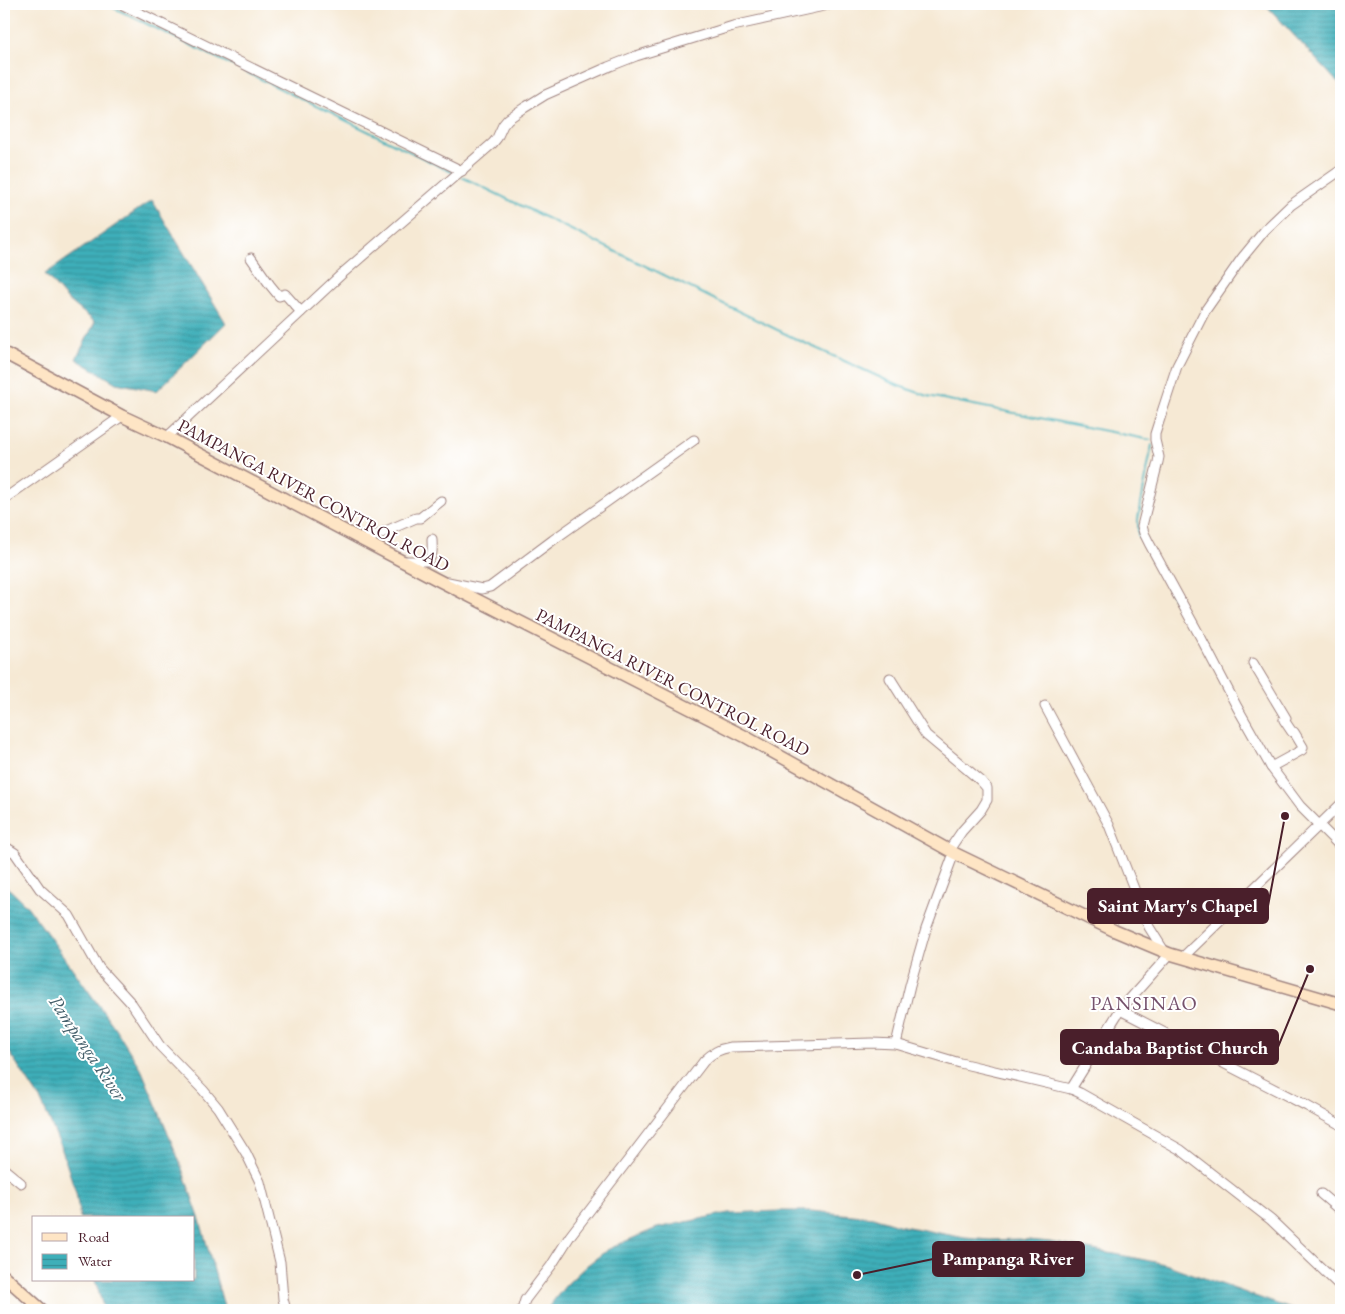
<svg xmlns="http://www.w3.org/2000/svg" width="1345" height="1314" font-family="'EB Garamond',serif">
  <defs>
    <pattern id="water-rules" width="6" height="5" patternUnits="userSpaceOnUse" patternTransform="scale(1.25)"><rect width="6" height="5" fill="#3eafb9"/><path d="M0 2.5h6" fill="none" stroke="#368e97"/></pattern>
  </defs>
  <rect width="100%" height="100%" fill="#fff"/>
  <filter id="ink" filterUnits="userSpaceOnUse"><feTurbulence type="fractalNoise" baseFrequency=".02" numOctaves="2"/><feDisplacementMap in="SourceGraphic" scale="10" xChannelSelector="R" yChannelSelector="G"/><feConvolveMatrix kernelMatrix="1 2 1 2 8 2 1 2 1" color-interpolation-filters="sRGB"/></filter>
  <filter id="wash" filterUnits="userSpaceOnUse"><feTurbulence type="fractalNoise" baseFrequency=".0096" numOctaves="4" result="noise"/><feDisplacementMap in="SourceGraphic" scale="20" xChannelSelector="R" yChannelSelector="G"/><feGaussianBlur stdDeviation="1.12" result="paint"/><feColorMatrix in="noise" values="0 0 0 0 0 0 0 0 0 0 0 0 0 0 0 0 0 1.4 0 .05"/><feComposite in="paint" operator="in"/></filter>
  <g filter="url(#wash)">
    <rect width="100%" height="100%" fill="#f6e9d4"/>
    <g fill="url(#water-rules)" stroke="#446772">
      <polygon points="1265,4 1341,4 1341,86 1300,42"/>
      <polygon points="152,200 226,323 157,391 116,383 76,359 95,322 67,299 45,274"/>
      <polygon points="4,884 27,906 44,929 115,1028 142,1071 179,1160 200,1220 225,1310 104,1310 95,1280 194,1280 194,1218 80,1218 76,1193 61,1147 41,1101 4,1044"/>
      <polygon points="780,1211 811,1211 873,1217 898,1225 965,1238 990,1240 1018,1239 1050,1242 1125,1256 1165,1264 1294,1310 546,1310 566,1285 586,1266 607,1250 626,1241 657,1228 728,1213"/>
    </g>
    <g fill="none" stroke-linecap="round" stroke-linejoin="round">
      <g stroke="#3eafb9" stroke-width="2">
        <polyline points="106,4 454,173"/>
        <polyline points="462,177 796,339 899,386 928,396 1151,440"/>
        <polyline points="1152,445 1138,519 1138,534 1182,613"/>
      </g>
    </g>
  </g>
  <g filter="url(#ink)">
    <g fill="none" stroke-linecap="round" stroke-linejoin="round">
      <g stroke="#a08480" stroke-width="11">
        <g id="street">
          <polyline points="121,4 462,171"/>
          <polyline points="1341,170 1291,205 1265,230 1242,258 1205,311 1177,366 1162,412 1155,434 1155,440 1159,457 1158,462 1142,526 1144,533 1149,543 1201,638 1237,707 1271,767 1300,806 1341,847"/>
          <polyline points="251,258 270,285 279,296 285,294 301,312"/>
          <polyline points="167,437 344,272 493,143 497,138 503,125 508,119 524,108 545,95 608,67 636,56 733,26 833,4"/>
          <polyline points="4,499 122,416"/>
          <polyline points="363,541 416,518 420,518 441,501"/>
          <path d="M402,561H427C434,556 432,547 432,539"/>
          <polyline points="448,582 482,589 490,587 553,540 694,440"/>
          <polyline points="1253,663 1286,718 1284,720 1292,732 1294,732 1303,747 1302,750 1271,767"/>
          <polyline points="890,678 926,735 981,781 987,788 987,800 981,810 962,831 949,850"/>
          <polyline points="1045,706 1109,825 1149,927 1164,951"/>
          <polyline points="4,846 15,853 40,889 69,915 99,968 132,1004 160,1046 203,1090 218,1108 246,1153 260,1182 280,1262 283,1299 286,1310"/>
          <polyline points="1183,957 1341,804"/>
          <polyline points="1120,1010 1307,1106 1341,1125"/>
          <polyline points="896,1044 910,985 926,929 954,853"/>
          <polyline points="1071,1089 1120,1010 1170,954"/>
          <polyline points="4,1169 21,1183"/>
          <polyline points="1321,1194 1341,1211"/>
          <path d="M522,1310L525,1300L551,1266L570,1236L704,1061C712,1053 719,1049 731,1047L872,1043L896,1044L960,1063L1071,1089L1080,1093L1181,1150L1271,1220L1341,1287"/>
        </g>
      </g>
      <g stroke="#a08480" stroke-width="14">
        <g id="secondary">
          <polyline points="4,353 122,416 167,437 436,579 744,736 954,853 1115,931 1170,954 1341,1004"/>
          <polyline points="4,1276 42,1310"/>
        </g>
      </g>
      <use href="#street" stroke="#fff" stroke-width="9"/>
      <use href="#secondary" stroke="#fee5c5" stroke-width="11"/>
    </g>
  </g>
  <g text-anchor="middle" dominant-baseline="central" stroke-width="4" stroke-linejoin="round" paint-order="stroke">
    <g font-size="18" fill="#4a1f2b" stroke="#fff">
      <text transform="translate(314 495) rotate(28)">PAMPANGA RIVER CONTROL ROAD</text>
      <text transform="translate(673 682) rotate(27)">PAMPANGA RIVER CONTROL ROAD</text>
    </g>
    <g font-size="19" font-style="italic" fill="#45606b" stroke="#fff">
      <text transform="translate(88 1048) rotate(56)">Pampanga River</text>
    </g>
    <g font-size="20" letter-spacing="1" fill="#76526c" stroke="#fff">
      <text x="1144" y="1003">PANSINAO</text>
    </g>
  </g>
  <path fill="none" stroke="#4a1f2b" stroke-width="2" d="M1285 816L1268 906M1310 969L1278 1047M857 1275L933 1259"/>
  <g fill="#4a1f2b" stroke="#fff" stroke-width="2">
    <circle cx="1285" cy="816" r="5"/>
    <circle cx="1310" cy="969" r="5"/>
    <circle cx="857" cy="1275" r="5"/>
  </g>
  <g fill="#4a1f2b" stroke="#4a1f2b" stroke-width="2">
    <rect x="1088" y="889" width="180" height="34" rx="5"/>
    <rect x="1061" y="1030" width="217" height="34" rx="5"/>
    <rect x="933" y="1242" width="151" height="34" rx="5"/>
  </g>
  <g font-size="19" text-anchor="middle" font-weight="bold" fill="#fff">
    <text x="1178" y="912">Saint Mary's Chapel</text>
    <text x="1170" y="1054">Candaba Baptist Church</text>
    <text x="1008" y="1265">Pampanga River</text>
  </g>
  <rect width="1345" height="1314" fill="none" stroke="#fff" stroke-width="20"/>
  <rect x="32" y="1216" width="162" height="65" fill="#ffffff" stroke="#b7a5aa"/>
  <rect x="42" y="1233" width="25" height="8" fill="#fee5c5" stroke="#b7a5aa"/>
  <text x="78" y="1242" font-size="15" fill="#4a1f2b">Road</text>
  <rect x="42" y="1254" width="25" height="15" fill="url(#water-rules)" stroke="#b7a5aa"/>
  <text x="78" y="1266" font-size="15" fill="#4a1f2b">Water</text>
</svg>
